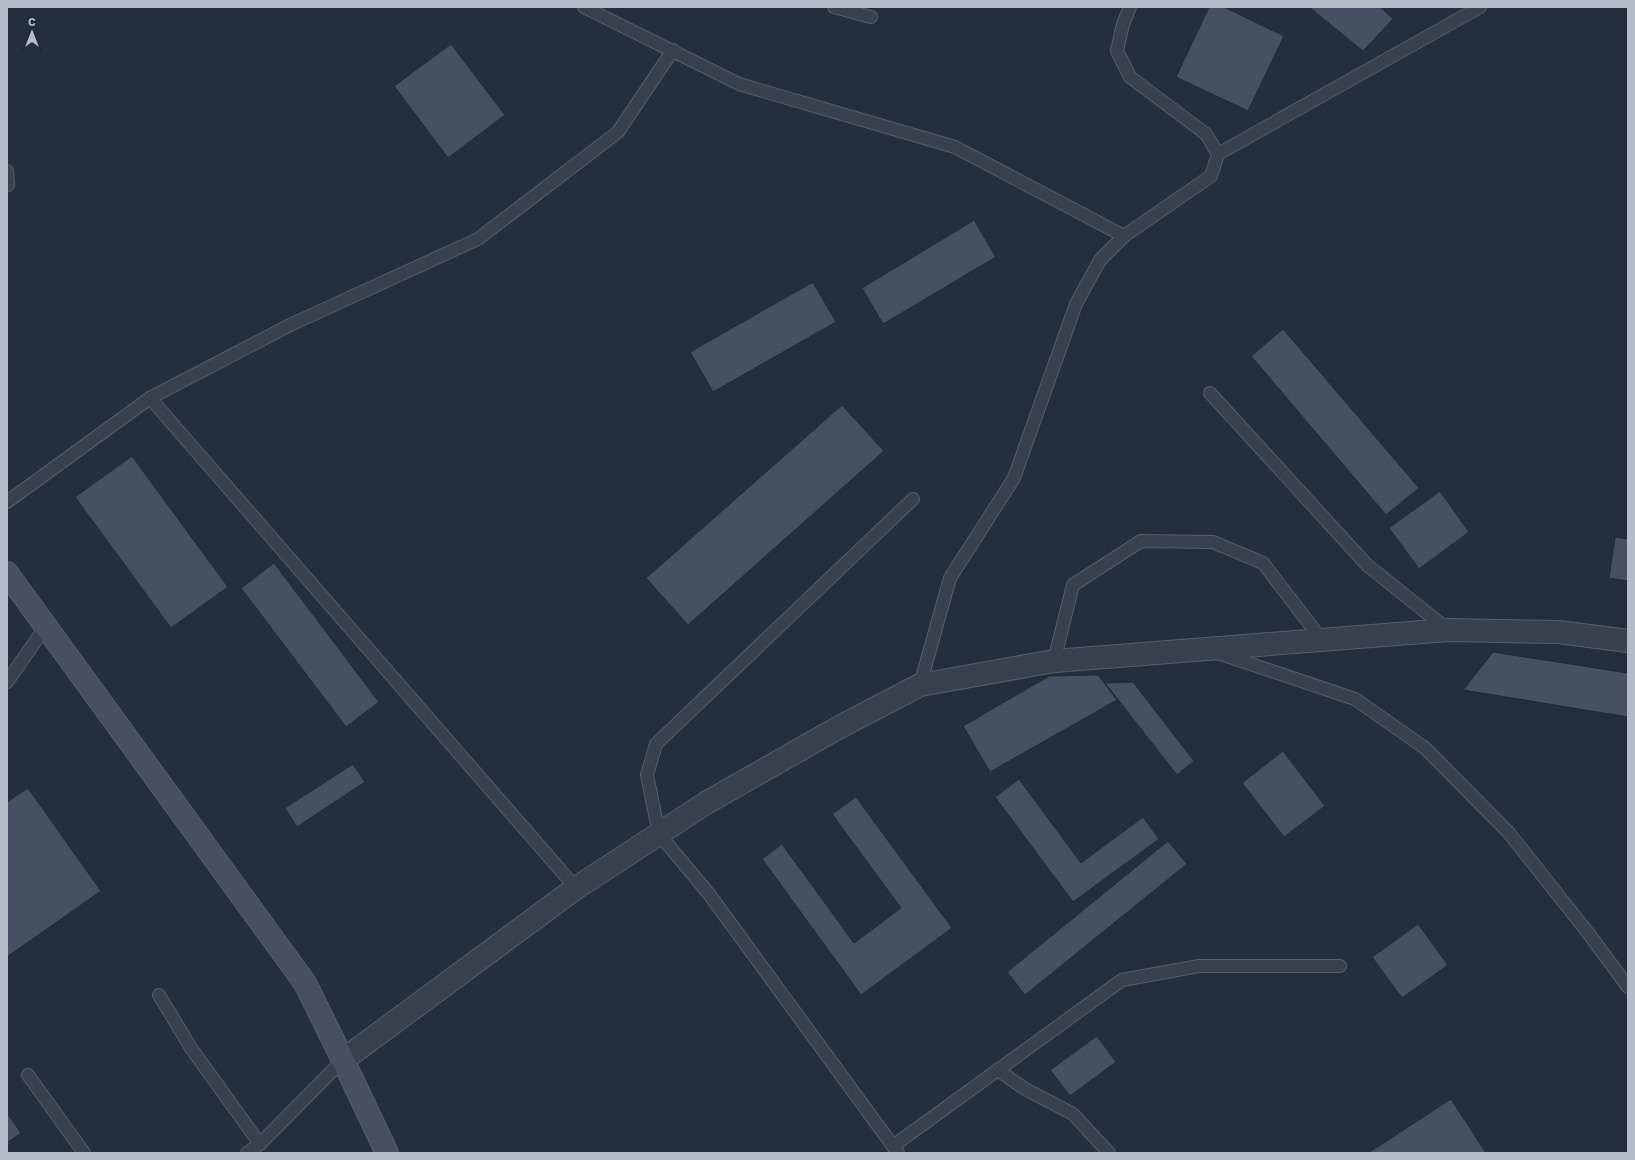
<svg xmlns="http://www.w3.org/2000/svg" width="1635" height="1160" font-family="'Golos Text',sans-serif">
  <rect width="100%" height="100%" fill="#242f3e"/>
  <g fill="#455162" stroke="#1f2835">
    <polygon points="1209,7 1224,7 1284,36 1248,111 1176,77"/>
    <polygon points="1309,7 1380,7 1393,19 1363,51"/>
    <polygon points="451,44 505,115 448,158 394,86"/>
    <polygon points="974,220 996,257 883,324 862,288"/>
    <polygon points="813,282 836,322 713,392 690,352"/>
    <polygon points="1283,329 1419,488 1386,515 1251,356"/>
    <polygon points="842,405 884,451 688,625 646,578"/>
    <polygon points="132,456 228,587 171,628 75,497"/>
    <polygon points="1440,491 1469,532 1419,569 1389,528"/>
    <polygon points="1615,537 1628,539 1628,581 1609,578"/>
    <polygon points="274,563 379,702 346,727 241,588"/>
    <polygon points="1493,652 1628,673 1628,717 1463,690"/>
    <polygon points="1098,675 1117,700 990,772 963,726 1049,676"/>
    <polygon points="1133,682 1194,761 1177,775 1105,683"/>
    <polygon points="1283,751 1325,806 1284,837 1242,783"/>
    <polygon points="353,764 365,782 297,827 285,808"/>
    <polygon points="1019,779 1081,863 1143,817 1159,839 1073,902 995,797"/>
    <polygon points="28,788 101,891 7,957 7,802"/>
    <polygon points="856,797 952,928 861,995 762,859 782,844 854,943 901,908 832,814"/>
    <polygon points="1168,841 1187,864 1025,995 1007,972"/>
    <polygon points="1418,924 1448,965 1402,998 1372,957"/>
    <polygon points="1097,1036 1116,1062 1070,1096 1050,1070"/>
    <polygon points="1451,1099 1486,1153 1368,1153"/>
    <polygon points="7,1113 21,1133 7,1143"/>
  </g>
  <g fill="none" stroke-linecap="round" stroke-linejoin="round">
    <g stroke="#565f6c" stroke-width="14">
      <g id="lane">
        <polyline points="584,7 739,84 955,147 1124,236"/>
        <polyline points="834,7 871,17"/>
        <polyline points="1218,154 1480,7"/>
        <polyline points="7,171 8,185"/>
        <polyline points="1210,393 1367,565 1447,629"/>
        <polyline points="150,398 576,888"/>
        <polyline points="7,502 150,398 290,325 478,239 618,132 673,50"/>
        <polyline points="1218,653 1355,699 1425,748 1509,833 1589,934 1628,987"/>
        <polyline points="1054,661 1073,585 1141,541 1213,542 1263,563 1322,640"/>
        <polyline points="7,682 46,626"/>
        <polyline points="920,685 950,578 1014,478 1076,304 1100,260 1124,236 1211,176 1218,154 1206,134 1130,77 1117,51 1123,24 1130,7"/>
        <polyline points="159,995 191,1048 260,1144"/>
        <polyline points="998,1070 1025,1089 1073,1114 1109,1153"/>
        <polyline points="28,1075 84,1153"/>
        <polyline points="893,1146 1122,980 1199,966 1340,966"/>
        <polyline points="247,1153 260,1144 343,1060"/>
        <polyline points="898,1153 709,894 659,834 647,775 656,744 913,499"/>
      </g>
    </g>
    <g stroke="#565f6c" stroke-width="24">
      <polyline id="street" points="343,1060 576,888 706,803 836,729 920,685 1054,661 1448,630 1558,632 1628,641"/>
    </g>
    <g stroke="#565f6c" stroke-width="24">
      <polyline id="secondary" points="7,573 305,983 343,1060 387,1153"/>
    </g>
    <use href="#lane" stroke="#38414e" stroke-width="12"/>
    <use href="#street" stroke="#38414e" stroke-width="22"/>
    <use href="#secondary" stroke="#465061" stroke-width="22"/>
  </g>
  <rect width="1635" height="1160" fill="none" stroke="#b4bcc9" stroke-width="16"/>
  <g transform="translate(32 32)" stroke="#1d2633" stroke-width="3" paint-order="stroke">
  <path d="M0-3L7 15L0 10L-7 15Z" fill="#b4bcc9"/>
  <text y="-6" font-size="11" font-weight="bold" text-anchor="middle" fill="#b4bcc9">С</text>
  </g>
</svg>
